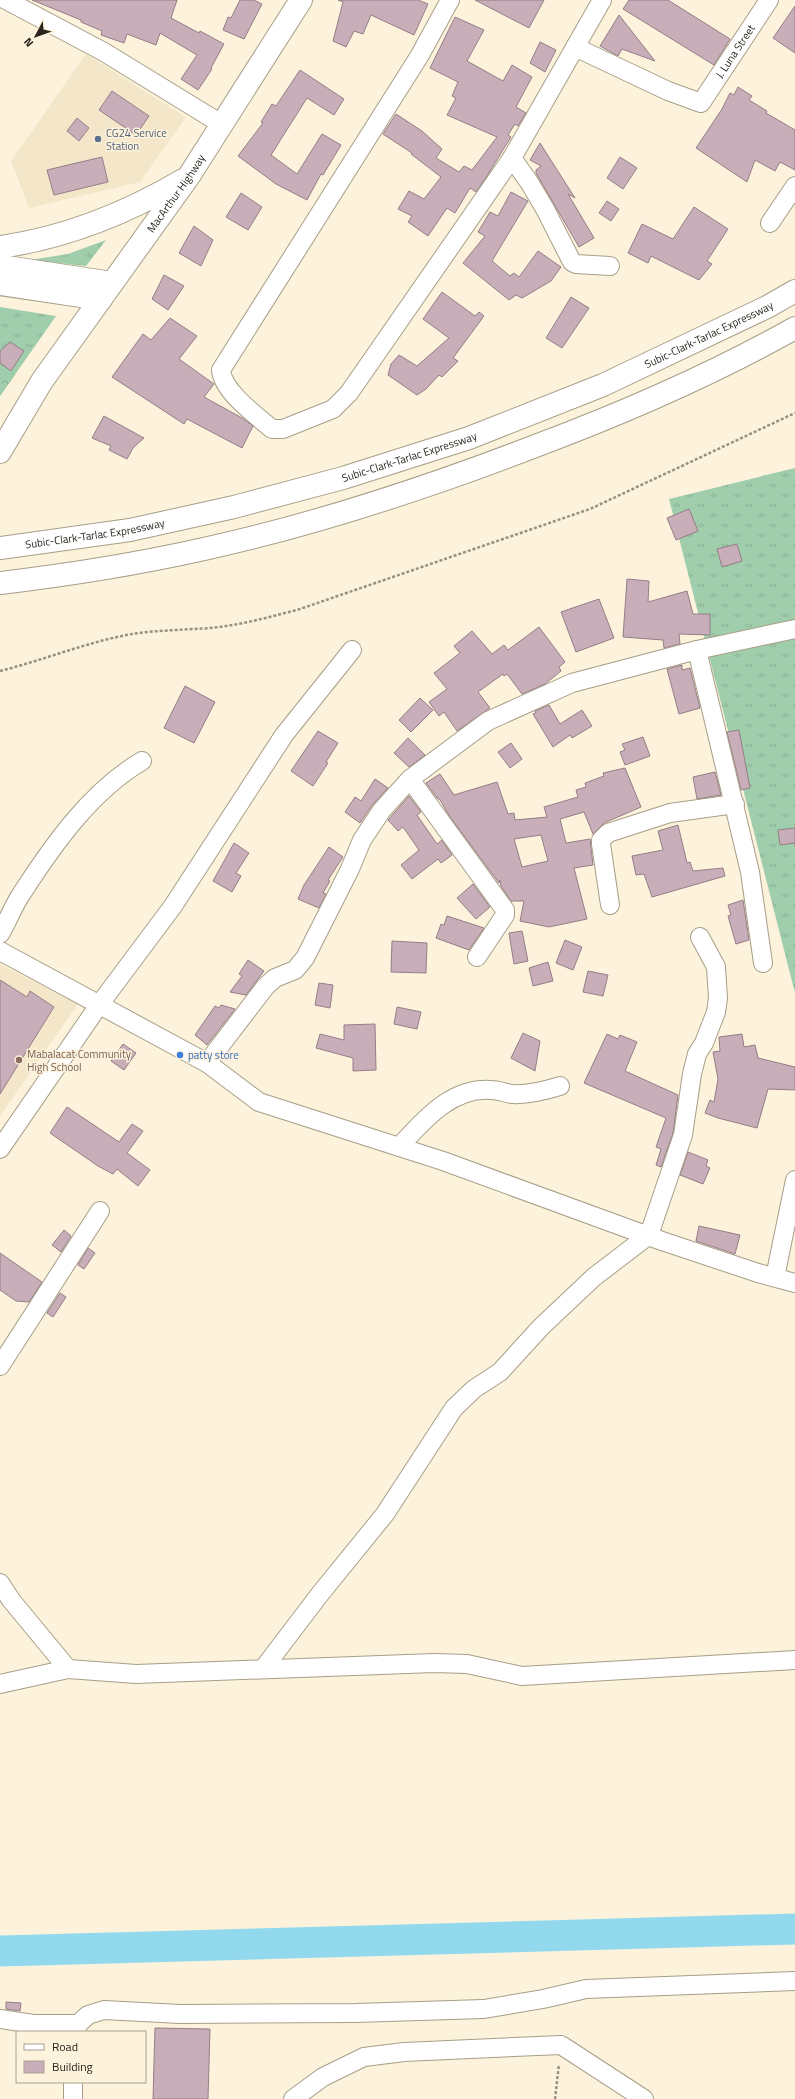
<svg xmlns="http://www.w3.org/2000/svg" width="795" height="2099" font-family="'Titillium Web',sans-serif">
  <defs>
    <pattern id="grass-tufts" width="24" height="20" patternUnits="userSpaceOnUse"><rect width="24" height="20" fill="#a0cdab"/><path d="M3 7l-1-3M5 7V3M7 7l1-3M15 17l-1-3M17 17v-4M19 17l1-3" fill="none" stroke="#8ab093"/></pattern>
    <pattern id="park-crowns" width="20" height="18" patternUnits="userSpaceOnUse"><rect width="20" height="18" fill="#a0cdab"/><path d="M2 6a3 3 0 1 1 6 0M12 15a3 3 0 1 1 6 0" fill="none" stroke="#8ab093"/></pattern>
  </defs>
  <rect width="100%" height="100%" fill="#fdf3dc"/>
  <g fill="#f4e7c9">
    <polygon points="86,54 186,117 140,182 29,208 11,161"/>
    <polygon points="0,964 78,1004 0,1116"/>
  </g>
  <g fill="url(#grass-tufts)">
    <polygon points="106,240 86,266 30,260 68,254"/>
    <polygon points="0,307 56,316 0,396"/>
    <polygon points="795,468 795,993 669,499"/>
  </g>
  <polygon fill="url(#park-crowns)" points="0,364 15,375 0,396"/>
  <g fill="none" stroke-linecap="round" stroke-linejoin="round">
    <polyline stroke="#93d9ed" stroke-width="31" points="0,1951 795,1929"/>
  </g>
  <g fill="#c8aeb8" stroke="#957d87" fill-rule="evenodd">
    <polygon points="32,0 177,0 171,18 199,33 200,31 224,44 211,68 212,69 198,90 181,79 197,55 160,33 156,45 127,34 124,43 101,35 102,31 81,22 81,20"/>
    <polygon points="240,0 254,0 262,4 244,39 223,30 228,17 231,18"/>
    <polygon points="338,0 418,0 428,4 414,35 371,15 363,34 354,31 346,47 333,41 343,2"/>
    <polygon points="475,0 544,0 529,28"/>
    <polygon points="629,0 668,0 730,39 714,65 623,9"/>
    <polygon points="795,6 795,53 773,38"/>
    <polygon points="619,15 655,61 622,49 618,56 600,46"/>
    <polygon points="455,17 484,30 467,61 503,81 512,65 532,77 516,107 526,113 518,126 515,124 508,135 511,137 485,179 476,192 470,188 455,213 447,208 428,236 408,222 412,216 398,209 409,191 424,199 441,177 411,154 412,153 383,134 396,114 422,131 442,149 436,158 459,172 464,166 472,170 497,137 447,115 456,98 452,96 458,82 430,68"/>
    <polygon points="540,42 556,50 545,72 530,63"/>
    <polygon points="300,70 344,99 334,115 307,98 271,155 297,174 322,134 341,145 323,175 321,174 307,200 276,184 238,156 263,123 261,122 272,104 276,106"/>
    <polygon points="738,87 752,96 749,100 767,111 766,113 795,130 795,170 780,162 775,171 755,160 747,182 696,148 722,109 730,93 734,95"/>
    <polygon points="112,91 149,116 136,135 99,110"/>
    <polygon points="77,118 89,128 79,141 67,131"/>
    <polygon points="540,143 575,198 568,194 594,238 579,247 536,173 536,170 541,166 530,160"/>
    <polygon points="102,157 108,182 54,195 47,170"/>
    <polygon points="620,157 637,168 623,189 607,178"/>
    <polygon points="511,192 528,201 492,261 510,276 514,273 519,277 538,251 561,267 551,281 522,298 516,295 509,300 463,263 485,236 478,232 490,212 498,216"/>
    <polygon points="241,193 262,207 248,230 226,217"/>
    <polygon points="607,201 619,209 611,221 599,213"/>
    <polygon points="694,207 728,229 707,261 712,264 699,280 651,256 648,263 628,253 642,224 673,239"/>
    <polygon points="194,226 213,240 201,266 179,253"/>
    <polygon points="164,275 184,286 168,310 152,299"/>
    <polygon points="442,292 475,316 479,312 484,316 453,358 458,361 442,377 439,375 426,389 417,395 388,375 391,364 399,355 417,366 449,338 423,319"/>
    <polygon points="571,297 589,308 562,348 546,338"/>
    <polygon points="170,318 197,336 179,359 214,384 204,397 242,418 253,426 242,448 187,419 184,424 112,377 143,334 151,340"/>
    <polygon points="10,342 24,351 11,371 0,363 0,351"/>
    <polygon points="104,416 144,438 133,448 127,459 109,450 111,446 92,438"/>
    <polygon points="689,509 698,531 676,540 667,518"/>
    <polygon points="737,544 742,561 722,567 717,549"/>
    <polygon points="627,579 649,581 648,602 687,591 693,614 710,614 710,635 679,634 680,644 664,648 663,640 623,637"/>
    <polygon points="599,599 614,638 576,652 561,612"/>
    <polygon points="539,627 565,662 559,667 561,671 545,684 522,694 507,674 504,676 503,674 478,692 490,708 457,731 444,712 439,716 429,702 447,689 434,673 460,653 454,646 472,631 492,654 504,645 508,650"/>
    <polygon points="682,665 682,670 690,668 700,708 679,714 667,669"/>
    <polygon points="185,686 215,702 194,743 164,728"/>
    <polygon points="420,698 433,710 411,732 399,720"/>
    <polygon points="549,705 560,724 582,710 592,726 572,738 570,735 553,747 533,714 536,713 535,711"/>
    <polygon points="739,730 750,788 741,790 727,732"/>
    <polygon points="318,731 338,743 326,762 328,763 313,786 291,771"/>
    <polygon points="643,737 650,756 625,765 620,752 625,750 622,744"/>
    <polygon points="408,738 425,755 409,767 394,753"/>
    <polygon points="511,743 522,759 510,768 498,752"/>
    <path d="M625,768L641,807L604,823L593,834L584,812L560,819L566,843L590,839L593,865L574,868L587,919L549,927L520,921L524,901H511L501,886L500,880L499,883L450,817L440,800L437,798L426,783L440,774L454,795L497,782L508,814L514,813L515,820L547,817L544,807L578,797L576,790L586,787L585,783L604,776L603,773ZM541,835L548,861L522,867L514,839Z"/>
    <polygon points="715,772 721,795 697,799 693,777"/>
    <polygon points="375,779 388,788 373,804 360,823 345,812 355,797 361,801"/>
    <polygon points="409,796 421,812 417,815 437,844 442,840 452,855 441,863 438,859 412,879 401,865 419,850 403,827 398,831 388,820"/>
    <polygon points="678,825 687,863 690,862 693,871 723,868 725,876 652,897 644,874 636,875 632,856 663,850 658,831"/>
    <polygon points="795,828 795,843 780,845 778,830"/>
    <polygon points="234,843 249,853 236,873 241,876 232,892 213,881"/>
    <polygon points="329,847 343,857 328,880 330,881 323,893 326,894 319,908 298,899 304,885"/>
    <polygon points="473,884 490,907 476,919 457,898"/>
    <polygon points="743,900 749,940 736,944 728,916 731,915 728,905"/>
    <polygon points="447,916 484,928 469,950 436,938 441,924 444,925"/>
    <polygon points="522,931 528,961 514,964 509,933"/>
    <polygon points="565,940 582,947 573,970 556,963"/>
    <polygon points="392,941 427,943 426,973 391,972"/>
    <polygon points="248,960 264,971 246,995 230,992 242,976 239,974"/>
    <polygon points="548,962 553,981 533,986 529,968"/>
    <polygon points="588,971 608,975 603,996 583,992"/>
    <polygon points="0,980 27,997 30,991 54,1007 0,1094"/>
    <polygon points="319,983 333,985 330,1008 315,1005"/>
    <polygon points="221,1005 235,1009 207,1045 195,1035 215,1006 219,1008"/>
    <polygon points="397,1007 421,1012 417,1029 394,1024"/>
    <polygon points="375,1024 376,1070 353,1071 353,1058 316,1048 320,1034 344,1040 344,1025"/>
    <polygon points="523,1033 540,1041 535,1071 511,1058"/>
    <polygon points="607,1034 618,1039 620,1035 637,1042 625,1071 678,1095 673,1133 661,1167 656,1165 661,1149 656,1147 666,1118 584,1083"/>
    <polygon points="742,1034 744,1047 755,1045 758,1058 795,1067 795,1090 768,1089 757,1128 718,1118 705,1113 710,1100 714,1102 718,1079 713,1052 720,1051 719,1037"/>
    <polygon points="123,1044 136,1053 124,1070 111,1061"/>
    <polygon points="67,1107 119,1142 132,1124 143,1131 127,1153 150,1170 138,1186 117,1169 113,1174 98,1166 50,1133"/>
    <polygon points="688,1152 708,1160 706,1166 710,1168 703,1184 680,1175"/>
    <polygon points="699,1226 740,1235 735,1254 696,1241"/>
    <polygon points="64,1230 71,1236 61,1252 52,1245"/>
    <polygon points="88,1248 95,1253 84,1269 78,1265"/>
    <polygon points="0,1253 42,1282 29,1302 16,1301 0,1290"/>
    <polygon points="60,1293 66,1297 53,1317 47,1313"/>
    <polygon points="6,2002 21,2003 20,2011 6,2009"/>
    <polygon points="155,2028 210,2029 208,2099 153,2099"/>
  </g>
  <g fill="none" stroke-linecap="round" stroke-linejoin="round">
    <g stroke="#a79e88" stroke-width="20">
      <g id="minor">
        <polyline points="6,0 104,52 223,125"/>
        <path d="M450,0L420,55L221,370C223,392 256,415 272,429H283L333,409L349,393L512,158L602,0"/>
        <path id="s1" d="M575,47L668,91L701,103L769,0"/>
        <polyline points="512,158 529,182 545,209 572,262 576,264 610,266"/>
        <polyline points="770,223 795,186"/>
        <polyline points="697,650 750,872 763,963"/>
        <polyline points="410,779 505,910 505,915 477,957"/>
        <polyline points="610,905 601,844 601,840 608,833 670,813 735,804"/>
        <path d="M0,934C8,921 13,906 22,893C53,845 91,791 142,761"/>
        <polyline points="0,951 207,1063 259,1102 443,1161 662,1241 758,1273 795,1283"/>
        <polyline points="207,1063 266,986 275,978 295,970 305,958 350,869 362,840 382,810 410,779 488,721 572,683 697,650 795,629"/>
        <path d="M399,1147C423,1121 451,1087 491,1090C498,1090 505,1093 512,1094C528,1095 544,1091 560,1086"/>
        <polyline points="0,1149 99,1005 173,906 284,735 352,650"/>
        <polyline points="775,1277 795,1180"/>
        <polyline points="0,1366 100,1211"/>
        <polyline points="0,1583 11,1600 68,1669"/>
        <polyline points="263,1669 320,1594 385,1514 454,1408 474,1389 500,1372 541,1327 594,1277 649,1235 683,1135 692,1074 697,1054 704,1043 716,1012 718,998 716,967 700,937"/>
        <polyline points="0,1684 68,1669 136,1674 434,1663 467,1664 522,1676 795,1660"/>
        <polyline points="0,2019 33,2024 78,2024"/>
        <polyline points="76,2032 78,2024 88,2015 104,2010 180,2014 355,2013 484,2009 543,1999 586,1989 795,1981"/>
        <polyline points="73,2082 73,2099"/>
        <polyline points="293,2099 323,2077 364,2057 404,2052 561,2045 644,2099"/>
      </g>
    </g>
    <g stroke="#a79e88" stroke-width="24">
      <g id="highway">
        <path d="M0,247C64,238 127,213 183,180"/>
        <polyline points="0,266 112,283"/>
        <polyline points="0,284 101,299"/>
        <path id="s2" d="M0,452L42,381L189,176L301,0"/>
        <path id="s3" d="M0,548L130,530L234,507L343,478L469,438L603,385L767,307L795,291"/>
        <path d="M0,583C68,575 137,564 204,549C318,524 429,487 538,445C626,412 713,374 795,328"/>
      </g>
    </g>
    <g stroke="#989081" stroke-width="2.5" stroke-dasharray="3 2" stroke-linecap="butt">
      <path d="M0,671C44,660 87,642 132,634C158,630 184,630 210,628C241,625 270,617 300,609L590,509L795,413"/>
      <polyline points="555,2099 559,2064"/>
    </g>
    <use href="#minor" stroke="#fff" stroke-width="18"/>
    <use href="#highway" stroke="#fff" stroke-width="22"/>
  </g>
  <circle fill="#5c6f8a" stroke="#fdf3dc" stroke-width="1.5" cx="98" cy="139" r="4"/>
  <circle fill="#3f7fe0" stroke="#fdf3dc" stroke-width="1.5" cx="180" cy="1055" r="4"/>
  <circle fill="#8d6e63" stroke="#fdf3dc" stroke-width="1.5" cx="19" cy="1060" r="4"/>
  <g text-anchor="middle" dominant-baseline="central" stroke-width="3" stroke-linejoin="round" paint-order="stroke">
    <g font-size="11" fill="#29251d" stroke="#fdf3dc">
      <text stroke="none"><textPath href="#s1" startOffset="200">J. Luna Street</textPath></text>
      <text stroke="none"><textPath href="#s2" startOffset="313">MacArthur Highway</textPath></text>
      <text stroke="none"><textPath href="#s3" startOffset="744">Subic-Clark-Tarlac Expressway</textPath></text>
      <text stroke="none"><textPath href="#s3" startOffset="420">Subic-Clark-Tarlac Expressway</textPath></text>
      <text stroke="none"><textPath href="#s3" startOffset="96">Subic-Clark-Tarlac Expressway</textPath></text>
    </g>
    <g font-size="11" fill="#4e5e75" stroke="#fdf3dc" text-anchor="start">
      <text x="106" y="133">CG24 Service<tspan x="106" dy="13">Station</tspan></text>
    </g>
    <g font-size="11" fill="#785e54" stroke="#fdf3dc" text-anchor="start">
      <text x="27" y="1054">Mabalacat Community<tspan x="27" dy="13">High School</tspan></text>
    </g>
    <g font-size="11" fill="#366cbe" stroke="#fdf3dc" text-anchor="start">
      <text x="188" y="1055">patty store</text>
    </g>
  </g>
  <rect x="16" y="2031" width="130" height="52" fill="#fdf3dc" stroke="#a8a190"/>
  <rect x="24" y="2044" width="20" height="6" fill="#ffffff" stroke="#a8a190"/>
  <text x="52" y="2051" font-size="12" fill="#29251d">Road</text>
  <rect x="24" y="2061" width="20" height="12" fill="#c8aeb8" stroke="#a8a190"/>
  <text x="52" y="2071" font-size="12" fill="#29251d">Building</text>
  <g transform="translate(36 36) rotate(229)" stroke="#fdf3dc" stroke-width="3" paint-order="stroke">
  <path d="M0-3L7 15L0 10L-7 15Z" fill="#29251d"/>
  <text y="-6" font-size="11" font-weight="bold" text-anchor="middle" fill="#29251d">N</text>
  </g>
</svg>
